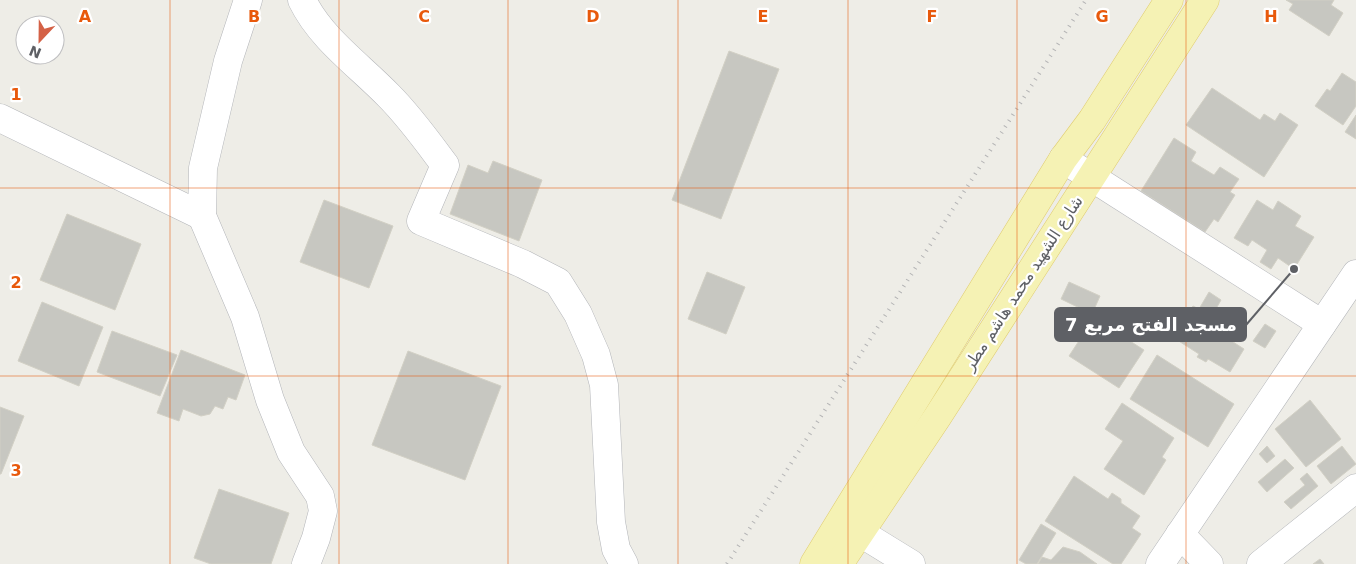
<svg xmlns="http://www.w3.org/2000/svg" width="1356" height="564" font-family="'DejaVu Sans',Cairo,sans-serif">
  <rect width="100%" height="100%" fill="#eeede7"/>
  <g fill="#c7c7c1" stroke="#d2d0c5">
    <polygon points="1286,0 1334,0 1331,5 1343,13 1329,36 1289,10 1293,4"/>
    <polygon points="729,51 779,69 721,219 672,200"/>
    <polygon points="1342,73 1356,82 1356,106 1343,125 1315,106 1327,89 1330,91"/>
    <polygon points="1212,88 1260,120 1264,114 1275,121 1280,113 1298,125 1264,177 1186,125"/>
    <polygon points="1356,115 1356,139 1345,132"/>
    <polygon points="1174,138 1196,152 1191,161 1214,175 1220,167 1239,179 1230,192 1235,195 1218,222 1214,219 1205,232 1141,191"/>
    <polygon points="493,161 542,180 519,241 450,214 468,165 488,173"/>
    <polygon points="324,200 393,226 369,288 300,262"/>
    <polygon points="1257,200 1273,210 1278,201 1301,216 1295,226 1314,237 1294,269 1278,258 1271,269 1260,262 1267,250 1252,240 1248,246 1234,238"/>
    <polygon points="67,214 141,244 115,310 40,280"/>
    <polygon points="707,272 745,287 726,334 688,319"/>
    <polygon points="1069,282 1100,296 1092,314 1061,299"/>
    <polygon points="1209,292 1221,300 1213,314 1223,320 1216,331 1244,349 1230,372 1208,359 1206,362 1197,357 1199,354 1174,338 1193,306 1199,309"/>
    <polygon points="42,302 103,327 79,386 18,361"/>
    <polygon points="1094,318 1144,350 1119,388 1069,356"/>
    <polygon points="1265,324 1276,331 1265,348 1253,341"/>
    <polygon points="112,331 177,355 160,396 97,372"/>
    <polygon points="181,350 245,375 236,400 228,397 223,409 215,406 210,414 201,416 183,409 179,421 157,413"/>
    <polygon points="408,351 501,386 465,480 372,445"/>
    <polygon points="1157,355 1234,404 1208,447 1130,399"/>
    <polygon points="1310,400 1341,439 1306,467 1275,429"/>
    <polygon points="1122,403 1174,438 1162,457 1166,460 1144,495 1104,469 1123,441 1105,429"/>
    <polygon points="0,407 24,416 1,474 0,474"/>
    <polygon points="1267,446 1275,456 1267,463 1259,454"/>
    <polygon points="1342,446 1356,464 1331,484 1317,466"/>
    <polygon points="1285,459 1294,468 1267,492 1258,482"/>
    <polygon points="1307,473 1318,486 1291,509 1284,502 1305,485 1300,479"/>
    <polygon points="1074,476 1108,499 1112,493 1121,499 1121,503 1140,516 1132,528 1141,534 1121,564 1113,564 1045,521"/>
    <polygon points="219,489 289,513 271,564 211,564 194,558"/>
    <polygon points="1041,524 1056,533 1037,564 1026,564 1019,560"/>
    <polygon points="1063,547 1080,552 1097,564 1038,564 1042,557 1051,560"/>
    <polygon points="1320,559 1324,564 1313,564"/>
  </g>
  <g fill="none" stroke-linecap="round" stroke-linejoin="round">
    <g stroke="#b3b5b9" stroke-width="29">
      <g id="minor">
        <polyline points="248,0 228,61 203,168 202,216 245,317 270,400 291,452 320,496 323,511 316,538 306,564"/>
        <path d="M302,0C321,39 359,65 389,96C410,117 427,141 445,165L421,221L523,264L558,282L578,314L596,355L604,385L611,522L616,549L624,564"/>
        <polyline points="0,118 202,216"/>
        <polyline points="1063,159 1322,324"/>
        <polyline points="859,532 911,564"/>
        <polyline points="1180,534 1209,564"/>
        <polyline points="1160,564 1356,274"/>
        <polyline points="1261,564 1356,488"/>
      </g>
    </g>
    <g stroke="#e0cc6d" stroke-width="29">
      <g id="major">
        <polyline points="814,564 1063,159 1092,120 1169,0"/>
        <polyline points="839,564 938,416 1205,0"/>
      </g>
    </g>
    <use href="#minor" stroke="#fff" stroke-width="28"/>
    <use href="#major" stroke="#f5f2b4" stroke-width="28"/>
    <polyline stroke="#b4b4b5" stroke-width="4" stroke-dasharray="1 6" stroke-linecap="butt" points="727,564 1086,0"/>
  </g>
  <path fill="none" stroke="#e8590c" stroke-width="1" stroke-opacity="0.55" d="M170,0V564M339,0V564M508,0V564M678,0V564M848,0V564M1017,0V564M1186,0V564M0,188H1356M0,376H1356"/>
  <g text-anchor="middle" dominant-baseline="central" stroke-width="4.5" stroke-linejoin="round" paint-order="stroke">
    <g font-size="16" fill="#5e6065" stroke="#fff">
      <text transform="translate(1023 283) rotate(-57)">شارع الشهيد محمد هاشم مطر</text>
    </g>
  </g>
  <g font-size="16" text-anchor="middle" font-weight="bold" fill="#e8590c" stroke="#fff" stroke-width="4.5" stroke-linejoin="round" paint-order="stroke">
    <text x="85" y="22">A</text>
    <text x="254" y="22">B</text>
    <text x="424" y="22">C</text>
    <text x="593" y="22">D</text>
    <text x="763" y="22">E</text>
    <text x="932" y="22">F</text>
    <text x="1102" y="22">G</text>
    <text x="1271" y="22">H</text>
    <text x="16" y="100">1</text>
    <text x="16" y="288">2</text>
    <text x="16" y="476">3</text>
  </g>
  <path fill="none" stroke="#5e6065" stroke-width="2" d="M1294 269L1246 325"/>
  <circle fill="#5e6065" stroke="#fff" stroke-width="2" cx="1294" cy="269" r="5"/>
  <rect fill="#5e6065" stroke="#5e6065" stroke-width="2" x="1055" y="308" width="191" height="33" rx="5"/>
  <g font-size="18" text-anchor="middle" font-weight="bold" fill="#fff">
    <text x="1151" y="331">مسجد الفتح مربع 7</text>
  </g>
  <g transform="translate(40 40) rotate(202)"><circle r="24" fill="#ffffff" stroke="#bfbfc1"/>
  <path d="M0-4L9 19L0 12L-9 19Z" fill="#d46146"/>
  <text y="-8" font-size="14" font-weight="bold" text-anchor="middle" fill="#5e6065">N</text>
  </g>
</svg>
